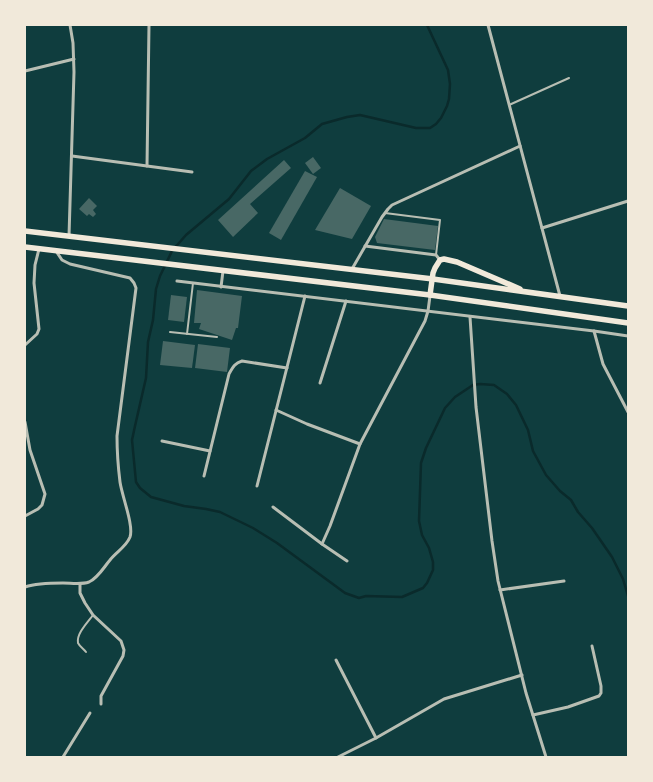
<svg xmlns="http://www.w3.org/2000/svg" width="653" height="782" font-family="Arial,sans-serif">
  <rect width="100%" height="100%" fill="#0f3d3e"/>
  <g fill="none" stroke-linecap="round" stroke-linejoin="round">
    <polyline stroke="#0a2a2b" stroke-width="2.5" points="427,25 448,70 450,84 449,99 447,106 441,118 436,124 430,128 416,128 360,115 347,117 322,124 305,138 267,159 251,171 229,199 186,235 172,251 160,276 156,289 153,320 148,342 146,378 135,426 132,440 136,482 140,488 151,497 184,506 206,509 220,512 253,528 277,543 345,593 359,598 366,596 402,597 423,588 427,583 433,570 433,562 429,548 422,535 419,521 421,463 426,448 445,408 455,397 473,385 480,384 494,385 507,394 516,405 528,430 533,451 546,475 560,491 571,500 578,512 592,528 612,557 623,579 628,596"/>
  </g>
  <g fill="#486865">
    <polygon points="313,157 321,168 313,174 305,163"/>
    <polygon points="284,160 291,168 250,204 258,213 233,237 218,220"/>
    <polygon points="305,171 317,177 281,240 269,233"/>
    <polygon points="340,188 371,206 352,239 315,230"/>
    <polygon points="89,198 97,206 93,210 96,214 93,217 89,214 87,216 79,209"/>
    <polygon points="384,219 438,226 435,250 377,243 375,237"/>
    <polygon points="197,290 242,296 238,328 236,328 232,340 199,329 201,323 194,323"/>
    <polygon points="171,295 187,297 184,322 168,320"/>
    <polygon points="163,341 195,345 192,368 160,365"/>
    <polygon points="198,344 230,348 227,372 195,368"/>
  </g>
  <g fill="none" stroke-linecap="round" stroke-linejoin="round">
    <g stroke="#b8beb3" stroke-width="2">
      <polyline points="509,105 569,78"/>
      <polyline points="385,213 440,220 436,255"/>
      <polyline points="170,332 217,337"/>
      <polyline points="187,334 193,283"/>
      <path d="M86,652C84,649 80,647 78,643C76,634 88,622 93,615"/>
    </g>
    <g stroke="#b8beb3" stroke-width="3">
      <polyline points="488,25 560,296"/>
      <polyline points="25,71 74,59"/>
      <polyline points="72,156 192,172"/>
      <polyline points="147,166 149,25"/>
      <polyline points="542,228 628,201"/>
      <polyline points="69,236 74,72 73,43 70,25"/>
      <polyline points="365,246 436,255 440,260"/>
      <polyline points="352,269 382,217 388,209 392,205 520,146"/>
      <polyline points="177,281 594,331 628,336"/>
      <polyline points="221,287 223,271"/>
      <polyline points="470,317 476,407 492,541 498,581 526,693 546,757"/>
      <polyline points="594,331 603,364 628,412"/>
      <polyline points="25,345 37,334 39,329 34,283 35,265 39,249"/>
      <polyline points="320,383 346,301"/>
      <polyline points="276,410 307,424 360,444"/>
      <polyline points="25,422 30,450 45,494 42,505 38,509 25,516"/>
      <polyline points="162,441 210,451"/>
      <path d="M204,476L229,374C233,367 235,363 242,361L287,368"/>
      <polyline points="257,486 305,296"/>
      <polyline points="273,507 322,544 347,561"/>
      <polyline points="322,544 330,526 360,444 425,321 428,311 430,296"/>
      <polyline points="80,584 80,593 85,603 93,615 121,641 124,650 123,656 101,696 101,704"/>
      <path d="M25,587C37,583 50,583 63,583C71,583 81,585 89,582C98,578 104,567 110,560C116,552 126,547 130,537C134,526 122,496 120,482C118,466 117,451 117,436L136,288L134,283L130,278L70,264L62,260L56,251"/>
      <polyline points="500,590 564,581"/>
      <polyline points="336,660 376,738"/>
      <polyline points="533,715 568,707 599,696 601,693 601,686 592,646"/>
      <polyline points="63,757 90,713"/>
      <polyline points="338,757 376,738 444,699 522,675"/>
    </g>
    <g stroke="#f1e9da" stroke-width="5.5">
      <polyline points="25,231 433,279 628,306"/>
      <polyline points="25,247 430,295 628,323"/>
      <polyline points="430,295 433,273 435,268 440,260 444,259 457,262 520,289"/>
    </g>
  </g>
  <rect width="653" height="782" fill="none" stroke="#f1e9da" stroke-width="52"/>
</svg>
